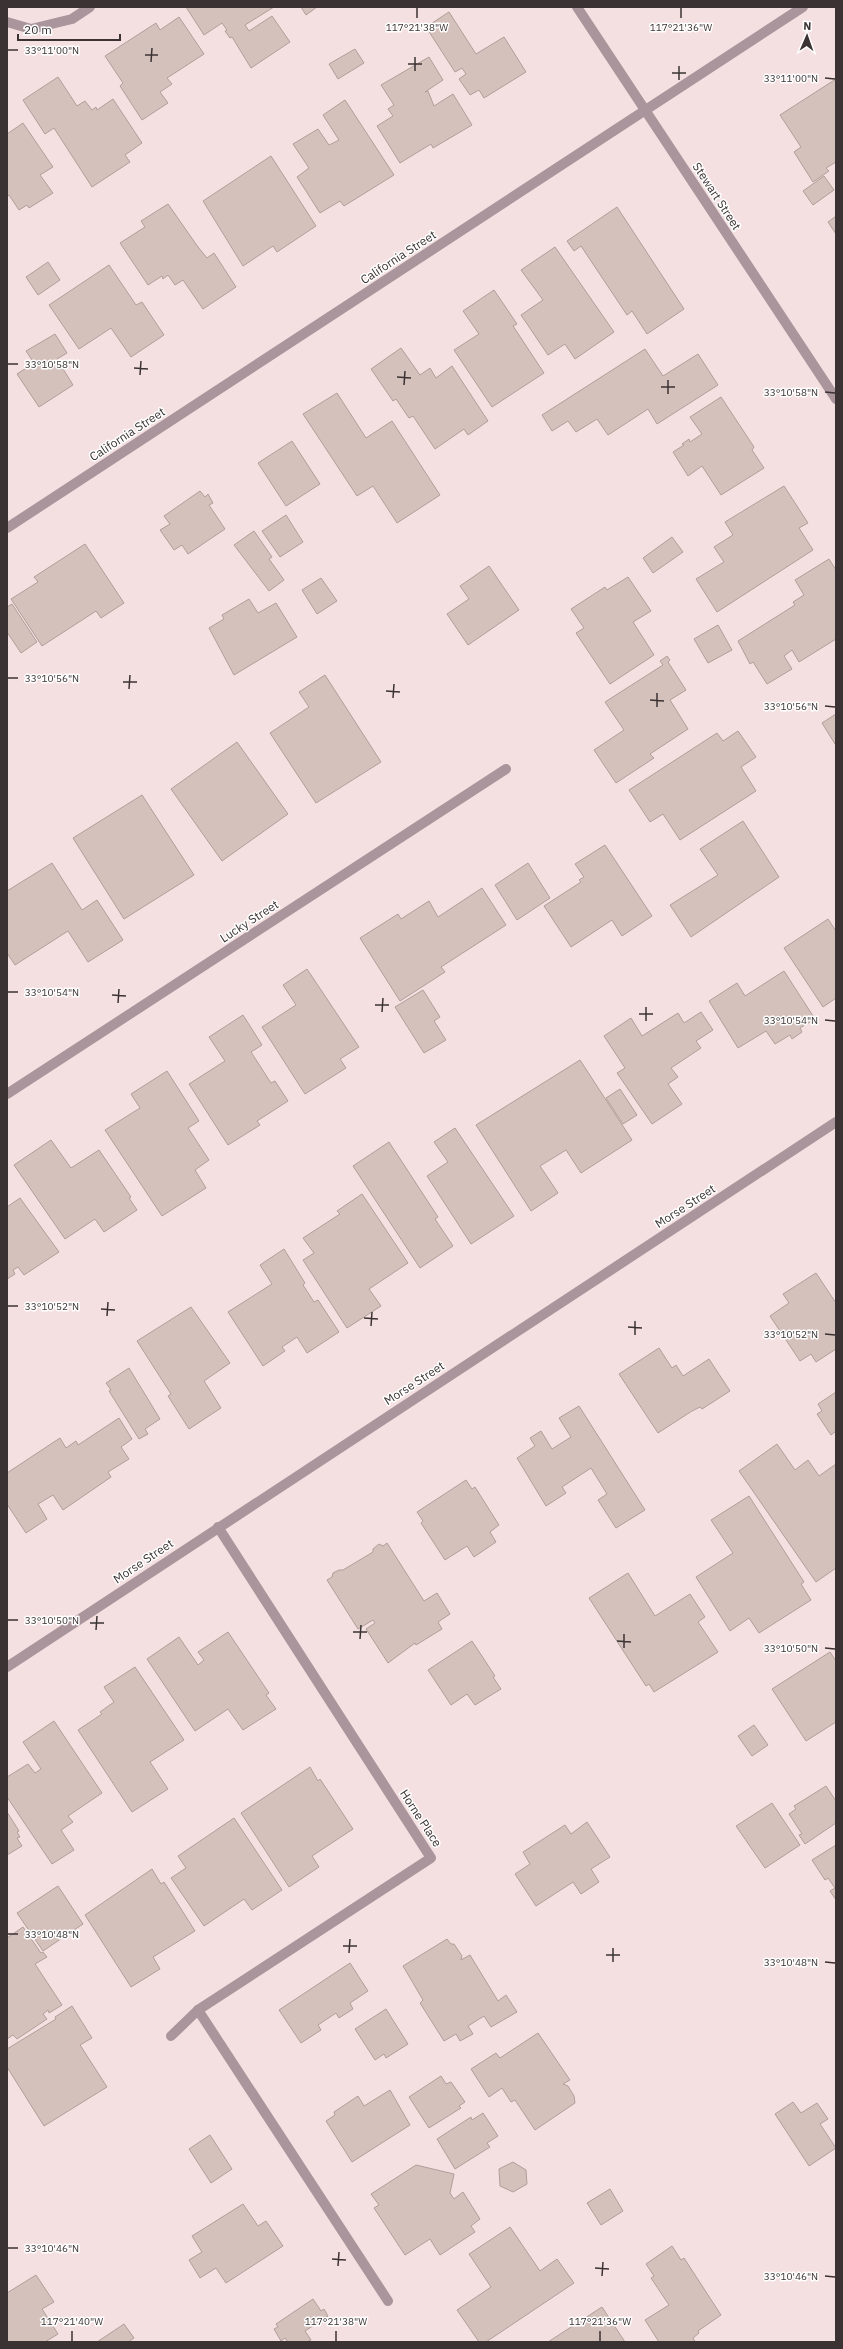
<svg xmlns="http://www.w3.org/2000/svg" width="843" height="2349" viewBox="0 0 843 2349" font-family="'IBM Plex Sans',sans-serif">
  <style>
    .building { fill: #d4c1bc; stroke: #b09e99 }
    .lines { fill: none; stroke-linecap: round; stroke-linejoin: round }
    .minor { stroke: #aa959d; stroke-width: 10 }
    .ticks { fill: none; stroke: #3b3333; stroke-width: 1.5 }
    .labels { text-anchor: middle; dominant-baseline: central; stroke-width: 3; stroke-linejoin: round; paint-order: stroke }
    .street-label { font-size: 12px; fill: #3b3333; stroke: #fff }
    .ticks-label { font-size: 10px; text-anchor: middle; fill: #3b3333; stroke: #fff; stroke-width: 3; stroke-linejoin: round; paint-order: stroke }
  </style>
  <rect width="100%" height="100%" fill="#f5e0e1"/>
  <!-- building -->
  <g class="building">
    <polygon points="186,7 274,7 245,25 249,31 272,16 290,42 251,68 232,37 230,38 225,31 227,30 222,23 204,35"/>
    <polygon points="301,7 317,7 306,15"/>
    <polygon points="449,12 476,54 504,37 526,72 484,98 479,90 470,95 459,79 466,74 462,68 455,72 426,27"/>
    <polygon points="179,17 204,54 167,78 172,84 160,92 168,103 142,120 120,86 123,83 105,56 156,23 160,30"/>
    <polygon points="355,49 364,63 338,79 329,64"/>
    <polygon points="429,57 443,80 425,92 428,91 434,106 453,94 472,125 433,148 431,144 400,163 377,126 393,116 388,109 394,105 381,85"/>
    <polygon points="58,77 77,106 85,101 92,110 96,107 97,110 113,99 142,143 125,155 130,162 92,187 54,128 45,134 23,100"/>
    <polygon points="836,79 836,162 826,168 829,171 813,182 794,152 801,147 780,115"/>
    <polygon points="345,100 394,175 344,206 340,201 320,213 297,177 309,168 293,144 318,129 329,145 339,140 323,115"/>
    <polygon points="23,123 53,167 40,175 53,193 29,208 27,205 19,210 9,195 7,197 7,134"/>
    <polygon points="271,156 316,226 277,252 273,246 243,266 203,201"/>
    <polygon points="824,176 834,190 813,205 803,191"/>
    <polygon points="168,204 198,247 207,258 214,253 236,287 203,309 183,280 175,285 168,275 163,279 162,276 148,285 120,243 145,227 141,221"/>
    <polygon points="617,207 684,309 647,334 632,311 627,315 581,246 574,251 567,241"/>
    <polygon points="836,216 836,234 828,222"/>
    <polygon points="555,247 614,332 575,359 565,344 548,355 521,315 543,300 521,270"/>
    <polygon points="48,262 60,280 38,295 26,277"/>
    <polygon points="109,265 136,305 142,302 164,335 131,357 111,328 79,349 49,305"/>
    <polygon points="494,290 517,324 513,326 544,373 492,407 454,350 479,334 463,311"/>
    <polygon points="55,334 67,353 57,359 73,385 39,407 17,374 34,363 26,351"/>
    <polygon points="401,348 420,375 430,368 436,378 452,366 488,421 468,435 464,429 435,449 413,416 409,418 396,399 393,401 371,369"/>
    <polygon points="645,349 663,376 698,354 718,385 657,424 648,409 608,435 597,419 576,432 568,421 552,431 542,415"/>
    <polygon points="337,393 366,438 392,421 440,495 397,523 373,486 357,496 303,414"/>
    <polygon points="721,397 754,447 752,450 764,468 721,495 702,466 688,476 673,452 684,445 682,444 689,439 690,442 702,434 690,417"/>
    <polygon points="292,441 320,484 286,506 258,463"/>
    <polygon points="784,486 808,523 799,528 813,550 717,612 696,579 724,562 714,547 733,535 725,522"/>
    <polygon points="200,491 205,497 208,494 213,503 209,505 225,529 188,554 182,545 174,550 160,530 170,524 164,516"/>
    <polygon points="286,515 303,542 280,557 262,531"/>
    <polygon points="254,531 272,557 269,559 284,580 269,591 234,545"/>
    <polygon points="672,537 683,552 653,573 643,558"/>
    <polygon points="85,544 124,603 101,618 96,611 42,646 11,599 38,582 34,577"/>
    <polygon points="829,559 836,570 836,639 799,662 792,650 784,656 792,669 767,684 753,662 750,664 738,641 795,605 793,602 804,595 795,580"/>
    <polygon points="489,566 519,610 468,645 447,614 469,599 460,586"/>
    <polygon points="628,577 651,611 633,622 654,655 610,684 576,633 584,628 571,609 605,587 607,590"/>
    <polygon points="321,578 337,601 317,614 302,590"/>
    <polygon points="249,599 258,613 276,603 297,637 234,675 209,628 224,619 222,615"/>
    <polygon points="12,604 37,642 21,653 7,632 7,607"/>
    <polygon points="718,625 732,650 708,663 694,639"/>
    <polygon points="667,656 670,660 668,662 686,690 670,700 688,729 650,754 654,758 616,783 594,750 624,730 605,702 663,665 660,661"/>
    <polygon points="325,675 381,762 316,803 270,733 309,707 299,692"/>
    <polygon points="836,714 836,743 835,744 822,723"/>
    <polygon points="738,731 756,757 741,767 756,791 680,840 663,814 650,822 629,790 717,733 723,741"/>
    <polygon points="237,742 288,814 222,861 171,789"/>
    <polygon points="142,795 194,875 124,919 73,838"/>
    <polygon points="743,821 779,877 691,937 670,905 718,875 700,849"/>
    <polygon points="605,845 652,916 622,936 612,920 571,947 544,906 581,882 579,880 584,877 575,864"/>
    <polygon points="52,863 82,910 97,900 123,940 88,962 68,931 15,965 7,953 7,891"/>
    <polygon points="528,863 550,898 517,920 495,885"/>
    <polygon points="482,888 506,925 441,967 445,972 400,1001 360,938 398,914 401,919 429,901 438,917"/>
    <polygon points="828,919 836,931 836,998 823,1007 784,948"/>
    <polygon points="307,969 359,1047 340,1059 346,1068 305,1094 262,1027 296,1005 283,985"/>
    <polygon points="784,971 815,1019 800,1028 802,1032 792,1039 790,1035 775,1044 766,1031 738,1048 709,1001 737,983 745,996"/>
    <polygon points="423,990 440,1017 434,1021 446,1040 424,1053 395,1007"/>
    <polygon points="701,1012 713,1030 696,1041 701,1048 671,1068 678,1077 668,1084 682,1104 652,1124 617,1073 625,1068 604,1036 631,1018 642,1036 678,1013 684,1023"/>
    <polygon points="243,1015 262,1045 251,1052 271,1083 275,1081 288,1101 257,1121 260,1125 228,1145 189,1084 225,1061 209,1037"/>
    <polygon points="580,1060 632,1140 581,1173 566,1150 540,1166 558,1193 531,1211 476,1125"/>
    <polygon points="167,1071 199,1121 188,1128 209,1160 195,1170 206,1188 162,1216 105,1130 140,1108 131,1094"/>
    <polygon points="620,1089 637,1115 623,1124 606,1098"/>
    <polygon points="455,1128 514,1216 471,1244 427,1176 448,1162 434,1142"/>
    <polygon points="51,1140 71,1168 99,1150 131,1197 129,1198 137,1210 104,1232 95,1219 65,1239 14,1165"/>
    <polygon points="389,1142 438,1217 435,1219 453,1246 420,1268 353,1166"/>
    <polygon points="362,1194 408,1263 369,1289 381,1306 347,1328 303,1260 314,1253 303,1238 340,1214 337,1211"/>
    <polygon points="20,1198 59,1252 24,1275 18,1267 13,1270 15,1274 7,1279 7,1207"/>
    <polygon points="284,1249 305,1283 303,1285 314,1302 318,1300 339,1332 307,1353 297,1337 282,1347 285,1351 263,1366 228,1312 272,1284 260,1265"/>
    <polygon points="816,1273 836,1303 836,1349 816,1362 811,1354 800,1361 770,1316 789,1303 783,1294"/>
    <polygon points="191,1307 230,1363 204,1381 221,1408 189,1429 168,1396 171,1394 137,1341"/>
    <polygon points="659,1348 672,1368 676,1365 683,1376 709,1359 730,1391 702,1409 700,1407 692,1411 658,1433 619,1374"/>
    <polygon points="129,1368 160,1419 145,1429 148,1434 139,1439 109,1391 111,1390 106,1383"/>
    <polygon points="836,1392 836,1431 831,1435 817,1414 822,1411 818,1404"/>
    <polygon points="579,1406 645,1510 616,1528 598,1500 607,1494 591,1468 562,1487 566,1493 546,1506 517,1458 535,1446 530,1438 541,1431 552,1449 571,1437 559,1418"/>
    <polygon points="119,1418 132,1439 121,1447 129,1459 108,1472 111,1477 63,1510 53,1495 38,1504 47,1519 26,1533 7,1504 7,1473 60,1438 66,1448 76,1441 78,1445"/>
    <polygon points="777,1444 795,1470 808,1460 819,1476 836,1464 836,1568 816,1582 739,1471"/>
    <polygon points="466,1480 472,1489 475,1487 499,1525 490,1532 496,1542 474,1557 467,1546 445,1560 421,1523 423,1521 417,1512"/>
    <polygon points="749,1496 804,1582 801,1584 811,1600 759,1633 749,1618 730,1631 696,1577 733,1553 711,1520"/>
    <polygon points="387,1543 424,1601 437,1593 450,1614 438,1622 442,1629 416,1645 415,1643 388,1663 366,1629 375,1623 373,1620 358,1629 327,1580 332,1577 333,1573 339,1570 343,1570 373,1552 373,1549 379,1544 383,1546"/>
    <polygon points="628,1573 655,1616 690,1594 705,1617 698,1622 718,1652 654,1692 649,1684 646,1686 589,1598"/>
    <polygon points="228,1632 269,1693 266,1695 276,1709 243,1730 228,1709 195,1731 147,1659 179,1637 198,1665 204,1660 198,1652"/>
    <polygon points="472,1641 495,1676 493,1677 501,1689 475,1705 467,1694 451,1705 428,1670"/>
    <polygon points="830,1652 836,1661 836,1722 806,1741 772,1689"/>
    <polygon points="135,1667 184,1740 150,1762 168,1789 132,1812 78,1730 102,1714 100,1712 114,1702 104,1687"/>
    <polygon points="54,1721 102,1793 68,1816 73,1822 61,1830 74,1850 52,1864 7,1797 7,1777 28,1764 35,1773 41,1769 23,1742"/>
    <polygon points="754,1725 768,1745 752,1756 738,1736"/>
    <polygon points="310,1767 318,1781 320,1779 353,1829 312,1856 319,1867 289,1887 241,1813"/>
    <polygon points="826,1786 836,1801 836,1823 805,1844 799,1835 802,1834 789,1814 796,1809 794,1806"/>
    <polygon points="772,1803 800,1845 765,1868 736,1826"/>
    <polygon points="7,1812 19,1831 17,1832 20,1837 17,1838 22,1846 7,1855"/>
    <polygon points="234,1818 282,1890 252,1910 244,1899 204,1926 171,1878 186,1868 178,1856"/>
    <polygon points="587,1822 610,1857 591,1869 599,1882 581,1894 573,1882 536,1906 515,1874 530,1864 523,1852 565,1825 571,1834"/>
    <polygon points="836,1845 836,1900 830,1891 835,1888 828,1878 825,1880 812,1860"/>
    <polygon points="152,1869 161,1884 164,1882 195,1931 153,1957 160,1969 131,1987 85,1915"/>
    <polygon points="58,1886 83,1924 43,1951 17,1913"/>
    <polygon points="23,1927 41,1953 43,1952 47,1957 35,1964 62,2005 49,2013 48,2010 43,2014 47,2019 17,2039 13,2035 7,2039 7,1938"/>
    <polygon points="447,1939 451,1944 454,1944 462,1956 461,1960 470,1955 498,2001 506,1995 517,2012 491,2027 484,2016 468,2026 473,2034 460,2041 456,2034 444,2041 420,2003 423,2000 403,1966"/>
    <polygon points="350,1963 368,1991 350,2003 353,2009 339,2018 336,2013 318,2025 321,2030 301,2043 279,2010"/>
    <polygon points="72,2006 92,2038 80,2045 107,2087 44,2126 7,2067 7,2049 56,2019 55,2017"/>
    <polygon points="386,2009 408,2044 386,2058 384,2054 375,2060 355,2029"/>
    <polygon points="538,2033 570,2080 563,2084 568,2086 574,2096 575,2103 535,2130 515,2100 511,2102 502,2088 489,2097 471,2069 496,2053 500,2058"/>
    <polygon points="441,2076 446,2084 451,2082 465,2102 459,2106 461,2108 429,2128 409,2097"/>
    <polygon points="390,2090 410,2125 352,2162 326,2121 335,2115 334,2112 358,2096 364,2106"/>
    <polygon points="793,2102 801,2113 817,2103 828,2119 820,2124 836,2148 809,2166 775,2114"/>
    <polygon points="483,2113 498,2136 487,2143 490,2147 455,2169 437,2139 471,2117 472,2120"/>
    <polygon points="210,2135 232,2169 211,2183 189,2149"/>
    <polygon points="513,2162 526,2170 527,2184 513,2192 500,2186 499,2169"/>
    <polygon points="416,2165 454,2174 450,2193 454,2199 463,2192 480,2219 471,2226 475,2232 440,2255 430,2239 405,2255 374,2208 379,2205 371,2194"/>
    <polygon points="610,2189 623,2211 601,2225 587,2203"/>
    <polygon points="243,2204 258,2226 266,2221 283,2246 226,2283 216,2268 200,2278 189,2260 202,2252 192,2236"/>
    <polygon points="510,2227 540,2271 557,2259 574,2283 486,2342 479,2342 457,2310 491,2287 469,2254"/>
    <polygon points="672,2246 681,2260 684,2258 721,2315 698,2331 699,2333 693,2338 695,2342 659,2342 645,2320 669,2305 651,2278 654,2276 646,2264"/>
    <polygon points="36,2275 54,2302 42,2309 58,2334 45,2342 7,2342 7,2293"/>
    <polygon points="313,2299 321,2311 324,2309 328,2316 305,2331 311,2340 307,2342 288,2342 285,2338 281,2341 274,2329 278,2327 276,2324"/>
    <polygon points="602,2307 625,2342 548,2342"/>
    <polygon points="124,2324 134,2338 128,2342 97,2342"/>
  </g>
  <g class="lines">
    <!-- minor -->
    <g class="minor">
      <polyline points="577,7 836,399"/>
      <polyline points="7,22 31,29 72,19 90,7"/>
      <polyline points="7,528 803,7"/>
      <polyline points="7,1094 506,769"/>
      <polyline points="7,1667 836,1122"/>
      <polyline points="198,2010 388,2301"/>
      <polyline points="171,2036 198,2010 431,1858 218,1527"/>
    </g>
  </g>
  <!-- ticks -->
  <path class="ticks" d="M417,18V8M681,18V8M8,50H18M145,55H158M151,62L152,48M408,64H422M415,71V57M672,73H686M825,78L835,79M679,80V66M8,364H18M134,368L148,369M140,375L141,361M397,377L411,378M404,385L405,371M661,387H675M825,392L835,393M668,394V380M8,678H18M123,682H137M129,689L130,675M386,691L400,692M393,698L394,684M650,700L664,701M825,706L835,707M657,707V693M8,992H18M112,995L126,996M118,1003L119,989M375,1005H389M382,1012L383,998M639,1014H653M825,1020L835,1021M646,1021V1007M8,1306H18M101,1309L115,1310M107,1316L108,1302M364,1318L378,1319M371,1326L372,1312M628,1327L642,1328M825,1334L835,1335M635,1335V1321M8,1620H18M90,1623H104M96,1630L97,1616M353,1632H367M360,1639L361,1625M617,1641L631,1642M624,1648V1634M825,1648L835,1649M8,1934H18M343,1946H357M349,1953L350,1939M606,1955H620M613,1962V1948M825,1962L835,1963M8,2248H18M332,2259L346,2260M338,2266L339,2252M595,2268L609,2269M602,2276L603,2262M825,2276L835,2277M72,2341V2331M336,2341V2331M600,2341V2331"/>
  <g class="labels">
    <!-- street labels -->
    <g class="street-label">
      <text transform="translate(717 196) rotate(57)">Stewart Street</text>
      <text transform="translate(398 257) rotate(-33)">California Street</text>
      <text transform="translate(127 434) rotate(-33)">California Street</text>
      <text transform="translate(249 921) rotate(-33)">Lucky Street</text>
      <text transform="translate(685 1206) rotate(-33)">Morse Street</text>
      <text transform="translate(414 1383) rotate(-33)">Morse Street</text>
      <text transform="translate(143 1561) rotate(-34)">Morse Street</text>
      <text transform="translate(421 1818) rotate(57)">Horne Place</text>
    </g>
  </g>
  <g class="ticks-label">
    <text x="417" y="31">117°21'38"W</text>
    <text x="681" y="31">117°21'36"W</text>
    <text x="52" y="54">33°11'00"N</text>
    <text x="791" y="82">33°11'00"N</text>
    <text x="52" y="368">33°10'58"N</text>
    <text x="791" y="396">33°10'58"N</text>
    <text x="52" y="682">33°10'56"N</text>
    <text x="791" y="710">33°10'56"N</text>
    <text x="52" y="996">33°10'54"N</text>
    <text x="791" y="1024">33°10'54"N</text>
    <text x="52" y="1310">33°10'52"N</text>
    <text x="791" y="1338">33°10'52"N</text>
    <text x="52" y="1624">33°10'50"N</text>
    <text x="791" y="1652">33°10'50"N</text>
    <text x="52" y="1938">33°10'48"N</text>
    <text x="791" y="1966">33°10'48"N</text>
    <text x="52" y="2252">33°10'46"N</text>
    <text x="791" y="2280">33°10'46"N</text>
    <text x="72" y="2325">117°21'40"W</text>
    <text x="336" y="2325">117°21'38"W</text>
    <text x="600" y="2325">117°21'36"W</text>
  </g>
  <!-- border -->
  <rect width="843" height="2349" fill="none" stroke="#3b3333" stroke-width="16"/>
  <!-- north arrow -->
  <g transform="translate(807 36) rotate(2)" stroke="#ffffff" stroke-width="3" paint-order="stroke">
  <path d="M0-3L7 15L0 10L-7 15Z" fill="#3b3333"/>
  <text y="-6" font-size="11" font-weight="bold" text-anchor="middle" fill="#3b3333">N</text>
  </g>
  <!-- scale -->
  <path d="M18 34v6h102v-6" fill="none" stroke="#3b3333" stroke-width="2"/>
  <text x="24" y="34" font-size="12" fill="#3b3333" stroke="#ffffff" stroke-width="3" paint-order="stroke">20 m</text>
</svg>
